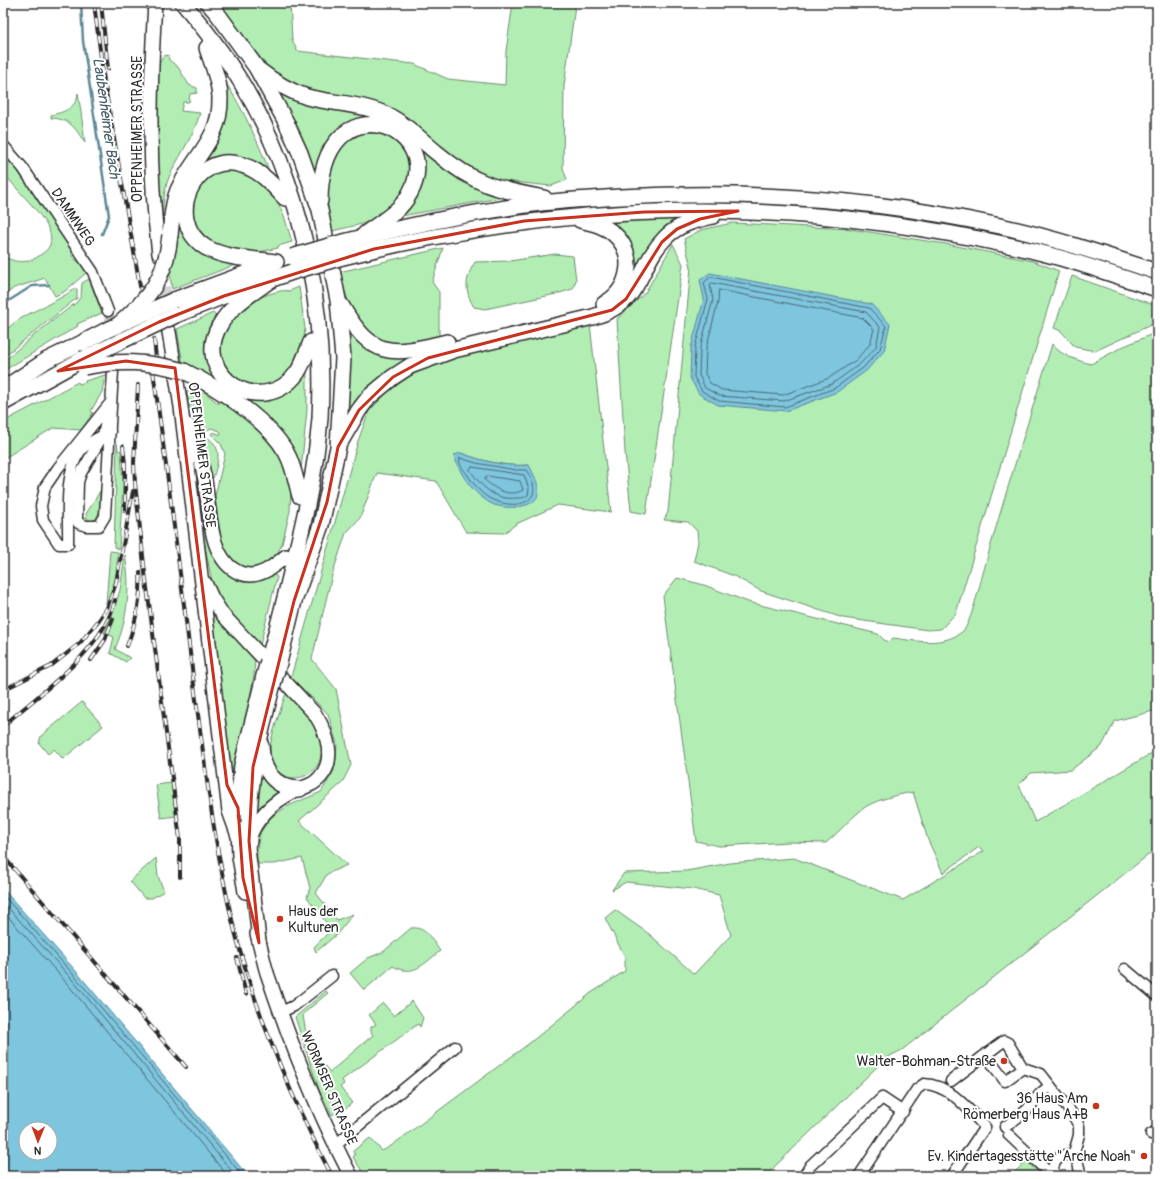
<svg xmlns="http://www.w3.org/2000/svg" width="1160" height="1179" viewBox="0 0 1160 1179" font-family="Pangolin,sans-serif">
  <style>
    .green { fill: #b2eeb4; stroke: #6e8c70; fill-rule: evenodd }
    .water { fill: #7ec5de; stroke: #5d8796; fill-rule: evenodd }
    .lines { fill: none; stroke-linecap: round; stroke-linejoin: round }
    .shore { stroke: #4c6973; stroke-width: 1 }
    .stream { stroke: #5d8796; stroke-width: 2.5 }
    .minor-tunnel { stroke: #d5d5d5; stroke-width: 10; stroke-dasharray: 10 5; stroke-linecap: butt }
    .major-tunnel { stroke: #d5d5d5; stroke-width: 13; stroke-dasharray: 13 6; stroke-linecap: butt }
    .minor-casing { stroke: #2b2b2b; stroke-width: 13 }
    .major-casing { stroke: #2b2b2b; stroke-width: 16 }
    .highway-casing { stroke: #2b2b2b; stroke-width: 18 }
    .minor { stroke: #fff; stroke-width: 10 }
    .major { stroke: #fff; stroke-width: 13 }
    .highway { stroke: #fff; stroke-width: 15 }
    .rail-casing { stroke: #2b2b2b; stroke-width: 4 }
    .rail { stroke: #fff; stroke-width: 2.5; stroke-dasharray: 8; stroke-linecap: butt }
    .highway-bridge-casing { stroke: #2b2b2b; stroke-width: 18; stroke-linecap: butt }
    .highway-bridge { stroke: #fff; stroke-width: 15 }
    .marked { fill: none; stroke: #c8321e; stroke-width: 3; stroke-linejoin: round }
    .poi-dot { fill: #c8321e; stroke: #fff; stroke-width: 1.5 }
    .labels { text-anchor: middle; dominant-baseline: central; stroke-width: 4; stroke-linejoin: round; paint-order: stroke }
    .street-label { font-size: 14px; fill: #2b2b2b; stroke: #fff }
    .poi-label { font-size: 14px; fill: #2b2b2b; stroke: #fff; text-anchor: end }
    .water-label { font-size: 15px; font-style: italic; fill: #48616a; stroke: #fff }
  </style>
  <rect width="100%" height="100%" fill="#fff"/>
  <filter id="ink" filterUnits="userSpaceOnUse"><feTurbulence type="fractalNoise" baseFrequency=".025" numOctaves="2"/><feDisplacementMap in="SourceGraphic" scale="8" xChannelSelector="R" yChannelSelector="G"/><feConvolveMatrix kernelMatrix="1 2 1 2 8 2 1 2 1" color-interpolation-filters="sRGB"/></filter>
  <g filter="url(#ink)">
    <!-- green -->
    <g class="green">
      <polygon points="217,3 290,3 292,39 297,51 414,64 448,79 505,85 506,51 513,3 577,3 575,6 564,86 563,168 567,180 551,186 494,180 461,163 402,116 299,86 271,71"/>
      <path d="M168,55L169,60L178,67L189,85L197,88V93L190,94L189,102H183L181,111L200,113C194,135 182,151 172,171C163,187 163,207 162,225L157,146L158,65L164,56Z"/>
      <path d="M224,80C244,110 259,144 272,178L256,167L196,174L190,237L245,261L172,289L170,275L173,257L177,207L202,159Z"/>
      <path d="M273,86L365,112L393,123L334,135C324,150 319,163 317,181Z"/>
      <path d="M78,93L81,112L85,143C76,130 72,119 51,118V115C64,112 76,109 78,93Z"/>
      <polygon points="389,132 411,160 407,191 379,217 362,224 332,231 326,194 328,168 352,134"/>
      <polygon points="413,143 505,197 396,217 405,207"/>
      <path d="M3,153L24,177L72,248V256L77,261L80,262L86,273L64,292L55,296L45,278L14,288L3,297V256C10,260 18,263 27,261C33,260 38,257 43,253C73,232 8,188 3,169C2,165 3,158 3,153Z"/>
      <polygon points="239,167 274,193 285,219 292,242 278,246 278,248 254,253 233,253 200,236 190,217 190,198 209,174"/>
      <path d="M690,218C639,241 647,296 597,312L446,348L413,361L387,377L371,390L347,422L345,421L347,382L345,322L359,338L370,347L387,355L402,356L443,348L595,311C626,300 643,270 624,240C619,231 609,228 604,222Z"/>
      <polygon points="732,223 850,229 946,244 1033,261 1059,271 956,613 941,629 928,630 843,618 761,591 734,576 694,561 698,542 697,531 688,522 664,520 668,512 691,267 684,239 701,230"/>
      <polygon points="673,244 683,264 646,514 631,511 625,452 617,319 645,293"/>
      <polygon points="443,248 432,282 439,292 439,341 417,348 371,340 354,320 339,272"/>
      <path d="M555,254L573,256L576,280L573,289L556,294L485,309L474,307C464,291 465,278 475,262L510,261Z"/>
      <polygon points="1072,276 1157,306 1157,322 1095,351 1075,347 1061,331 1054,328"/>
      <polygon points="89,279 102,313 77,324 78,326 3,371 3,362 34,335 77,302 81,296 82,283"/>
      <path d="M299,287L305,328L303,350L284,380L256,390L227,376C224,367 217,353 218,344C219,331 231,316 240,308C248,301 280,288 289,291Z"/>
      <path d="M74,289H77V298L3,357V333C22,312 52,306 74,289Z"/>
      <polygon points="223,312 210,354 251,397 307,367 307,410 301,471 296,458 183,365 177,329 213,313 215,315"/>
      <path d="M590,324L611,512L558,505L516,524L504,533L466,532L436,481L377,473L360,518L346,533L332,575L312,659L336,689L351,765L342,783L299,821L347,865L327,874L316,893L337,920L353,914L337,934L316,952L314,947L328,933L330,928L307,897L310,888L302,858L274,864H257V849L260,833L271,817L288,806L321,792L334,771L336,758L337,744L328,714L291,677L358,441L369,411L391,389L420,370L456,357ZM461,453C482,461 506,467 529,465L473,490Z"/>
      <path d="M1157,332V710L1115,721L1102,746L1071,770L1031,773L1019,785L1035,822L1157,750V848L902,1050L886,1058L765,1176H365L353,1157L355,1155L353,1151L370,1138L382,1151L391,1146L531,1042L591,993L625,971V957L605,918L615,910L649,934L694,974L731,935L719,895L693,889L626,882L612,890L624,873L686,871L730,863L794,858L903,900L984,851L979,847L943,873L928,840L913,792C897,795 872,800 860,811C848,821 838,833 826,843L789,842L719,846L696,841L663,596L677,578L704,585L748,602L878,634L884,640L889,642L893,638C915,641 944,647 963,631C970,625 979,588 982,577C1003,499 1029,421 1052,344C1061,356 1077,360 1091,364L1122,347Z"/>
      <polygon points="105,375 102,392 91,411 93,413 81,430 53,428 3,459 3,422 78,382 79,384 86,382 85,381"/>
      <polygon points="197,386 219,404 219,398 247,418 279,450 291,483 290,511 282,544 277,554 263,566 254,568 242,567 231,561 222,545 215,496 225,454 221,444 211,434 213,432 221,435 220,431 211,428 208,430 193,419 186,391 193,390"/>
      <path d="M208,438C223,448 218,463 213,478H209L201,450H205Z"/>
      <polygon points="117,443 118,450 121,451 123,486 119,549 114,547"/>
      <path d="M194,452L211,549C222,581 246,586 275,575L277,577L260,645C244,629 226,612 215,591C209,578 190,461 194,452Z"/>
      <polygon points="100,491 100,510 96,519 91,521 87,519 86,514"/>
      <path d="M110,551L118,552C117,568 115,591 106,604Z"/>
      <path d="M125,555C131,587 128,619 115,649L130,658L126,662L110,653L114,637L104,633L112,615L120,590Z"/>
      <polygon points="211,605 255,658 254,675 233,793"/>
      <path d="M286,693C298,705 312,718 318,734C337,782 270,796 270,749C270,738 282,706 286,693Z"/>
      <polygon points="82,702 103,726 63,759 54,749 48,754 39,743 41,736"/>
      <polygon points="258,767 286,792 255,821"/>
      <polygon points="171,783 176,816 161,818 156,785"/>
      <polygon points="156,858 158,876 164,891 152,898 144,898 130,881"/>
      <path d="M411,928C426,926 432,940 440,951C425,963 413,978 393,966L364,990L350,973L368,958L383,952Z"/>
      <path d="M326,991L328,993L303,1014C306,1041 312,1052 330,1072L373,1035L371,1032V1027L376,1024L369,1015L383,1003L394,1016L412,1001L423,1018L420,1027L418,1024L342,1080L344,1084L340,1087L352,1103L345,1109L332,1115L319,1090L295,1017Z"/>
      <polygon points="1026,1161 1042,1176 1011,1176"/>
    </g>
    <!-- water -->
    <g class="water">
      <polygon points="710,273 871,304 890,324 884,351 866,371 837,392 786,411 718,405 699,394 690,378 691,347 704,299 700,280"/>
      <path d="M461,453C482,461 506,467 529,465C540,486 547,503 517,507C509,508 497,507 490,503C473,493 459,474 454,455Z"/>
      <path d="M3,889L75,970L248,1176H3ZM26,1129H50V1153H26Z"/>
    </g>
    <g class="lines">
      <!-- shore -->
      <g class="shore">
        <polygon points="711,277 869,308 886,326 880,349 863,368 835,388 785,407 719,401 702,391 694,377 695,347 708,299 704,283"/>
        <polygon points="712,283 866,312 880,327 876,347 860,364 832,384 784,401 720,396 705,388 699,375 700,348 713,300 710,285"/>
        <polygon points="719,290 863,318 874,329 870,344 856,360 829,378 783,395 722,390 710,383 705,374 706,349 718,302"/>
        <path d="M460,458L476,463L516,470H526C548,501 519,511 493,500C482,496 473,483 467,474C463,469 458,464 460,458Z"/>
        <path d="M472,467L524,475L529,489L528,495C525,498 521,498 516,498C495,501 481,486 470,470Z"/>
        <path d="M487,476L520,481L523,490C509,498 495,489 485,480Z"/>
        <polyline points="3,895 72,973 243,1176"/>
        <polyline points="3,902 69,976 236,1176"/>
        <polyline points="3,911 64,980 228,1176"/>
      </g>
      <!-- stream -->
      <g class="stream">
        <polyline points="81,3 83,41 109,216 102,234"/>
        <polyline points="3,307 7,302 32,286 49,285"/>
      </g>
      <!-- minor-tunnel -->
      <polyline class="minor-tunnel" points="108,311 112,335 113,369"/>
      <!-- major-tunnel -->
      <polyline class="major-tunnel" points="161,268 167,312"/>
      <!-- minor casing -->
      <g class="minor-casing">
        <g id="minor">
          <polyline points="3,145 23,168 93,272 108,311"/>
          <polyline points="109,408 103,435 81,473 78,482 77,519 78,523 86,526 99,526 105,516 113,371"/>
          <path d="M110,432C100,437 89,441 81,450C63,472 69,517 68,544H59L43,520L41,506L45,487L58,468L111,402"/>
          <polyline points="1125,969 1157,996"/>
          <polyline points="281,1012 294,1006 332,976"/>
          <polyline points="985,1054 1005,1081 1023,1068"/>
          <polyline points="951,1081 997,1046 1004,1041 1008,1043 1023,1068 1041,1074 1073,1115 1079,1126 1079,1135 1073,1156"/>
          <polyline points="1005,1127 1027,1110 1041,1093 1050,1086"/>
          <polyline points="1151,1134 1157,1131"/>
          <polyline points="1009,1135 1046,1170 1054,1174"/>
          <polyline points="335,1145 455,1047"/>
          <polyline points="804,1176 810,1166 882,1098 903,1112"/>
          <path d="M859,1176L917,1089L924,1084C950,1085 968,1109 985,1127L952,1176"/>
          <path d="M1056,1176C1043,1161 1079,1137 1080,1176"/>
        </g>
      </g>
      <!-- major casing -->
      <g class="major-casing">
        <g id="major">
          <path d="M155,3C150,87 148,170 159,254"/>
          <polyline points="169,332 181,407 229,811 238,836"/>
          <path d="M188,425C195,442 202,461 205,480C210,509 208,560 240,573C258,580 273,567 286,556"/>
          <path d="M205,583L212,598L223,615L315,714C328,734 338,764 315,782C308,787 300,788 293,792C274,801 254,820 249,840C247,847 249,857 250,864C253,890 257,916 259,943"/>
          <polyline points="238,828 239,857 245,892"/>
          <path d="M257,934C261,947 263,960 267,973C290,1042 317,1111 351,1176"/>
        </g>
      </g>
      <!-- highway casing -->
      <g class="highway-casing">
        <g id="highway">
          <path d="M183,3C204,28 224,54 241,82C301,182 326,302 320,418C316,470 304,522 291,573C284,602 277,632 268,661"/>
          <polyline points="208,3 217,13 256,67 286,122 300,153 320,210 338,300 343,358 338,447 321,525 294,601 279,663"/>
          <path d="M259,70C274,82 289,91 307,97C334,104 363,103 389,116C407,125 421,140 437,153C475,185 496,189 544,198"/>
          <path d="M320,201C321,77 447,126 410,193C401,211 381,222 365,234"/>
          <path d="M580,220C592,223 604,225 614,234C637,254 630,290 604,304"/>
          <path d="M170,235C172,219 172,204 178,190C193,157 221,139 220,99C220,81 212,64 207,48"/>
          <path d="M336,244C401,227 467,213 533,204C562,200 592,199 621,197C748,190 876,199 1000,226C1054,238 1105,255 1157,272"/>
          <path d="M339,258C568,200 787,195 1017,247C1064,257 1111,274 1157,289"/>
          <path d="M276,262C254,259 225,259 205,247C163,219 194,150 242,165C260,170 273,185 285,198"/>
          <path d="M272,279C254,292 231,305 220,325C190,375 262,421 297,373C303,364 307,352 311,342"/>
          <polyline points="174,300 274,263"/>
          <path d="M341,305C372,359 390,356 447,342"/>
          <polyline points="176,315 224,296 295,271"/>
          <path d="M184,371C217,387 267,419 286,452C294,466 296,482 300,496"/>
          <polyline points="3,389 47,360 82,343"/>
          <polyline points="3,403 83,359"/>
          <path d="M341,441L359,410L369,397L393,377L410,366L454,350L593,317C646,301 635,268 666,237C679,224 696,220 713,216"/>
          <path d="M261,746C262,770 274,788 300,789"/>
          <polyline points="238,808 242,765 264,676"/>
          <path d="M249,841C247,787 259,737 273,684"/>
        </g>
      </g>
      <!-- minor -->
      <use href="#minor" class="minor"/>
      <!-- major -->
      <use href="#major" class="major"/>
      <!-- highway -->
      <use href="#highway" class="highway"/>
      <!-- rail casing -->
      <g class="rail-casing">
        <g id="rail">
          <polyline points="94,3 104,81 141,292"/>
          <polyline points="101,3 108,69"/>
          <polyline points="154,339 156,358"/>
          <path d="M153,371C168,475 181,580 194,685C205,765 214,845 233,924C255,1011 290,1096 332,1176"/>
          <polyline points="138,385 134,463 135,483 144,565 180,839 180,877"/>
          <polyline points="123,446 125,464 125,511"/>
          <path d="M127,646C136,622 142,598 140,572"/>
          <polyline points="91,660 105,640 113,619"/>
          <polyline points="3,692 11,686 51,666 80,643 99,620 107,608 116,583 133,491"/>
          <path d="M3,726C41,692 103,651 115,600"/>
          <polyline points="3,856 186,1067"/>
          <polyline points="237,958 246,994"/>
        </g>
      </g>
      <!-- rail -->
      <use href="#rail" class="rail"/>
      <!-- highway-bridge casing -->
      <g class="highway-bridge-casing">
        <g id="highway-bridge">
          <polyline points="292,257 336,244"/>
          <polyline points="295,271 339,258"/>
          <path d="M117,326C149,298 166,279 170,235"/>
          <polyline points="82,343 105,331 174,300"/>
          <polyline points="83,359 176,315"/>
          <path d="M84,367C119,360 149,361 184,371"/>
          <polyline points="264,676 268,661"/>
          <polyline points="273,684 279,663"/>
        </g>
      </g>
      <!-- highway-bridge -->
      <use href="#highway-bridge" class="highway-bridge"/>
    </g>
  </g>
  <!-- marked area -->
  <path class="marked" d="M738,211L700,219L677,229L662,242L626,299L612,310L428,358L393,377L359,410L338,447L327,502L294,601L253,767L249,841L259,943L243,878L238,808L227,785L175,368L126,361L58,371L159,322L224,296L374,249L524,221L644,212Z"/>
  <!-- markers -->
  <g class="poi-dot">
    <circle cx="280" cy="919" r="4"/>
    <circle cx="1004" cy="1061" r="4"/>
    <circle cx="1096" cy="1106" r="4"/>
    <circle cx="1144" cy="1156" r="4"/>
  </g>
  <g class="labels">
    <!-- street labels -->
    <g class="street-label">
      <text transform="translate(137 129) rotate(-90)">OPPENHEIMER STRASSE</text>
      <text transform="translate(73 217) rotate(56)">DAMMWEG</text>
      <text transform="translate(202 455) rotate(83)">OPPENHEIMER STRASSE</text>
      <text transform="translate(329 1088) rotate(67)">WORMSER STRASSE</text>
    </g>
    <!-- poi labels -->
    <g class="poi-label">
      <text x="288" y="911" text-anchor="start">Haus der<tspan x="288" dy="16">Kulturen</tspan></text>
      <text x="996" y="1061">Walter-Bohman-Straße</text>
      <text x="1088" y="1098">36 Haus Am<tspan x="1088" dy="16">Römerberg Haus A+B</tspan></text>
      <text x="1136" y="1156">Ev. Kindertagesstätte "Arche Noah"</text>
    </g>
    <!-- water labels -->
    <g class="water-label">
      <text transform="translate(106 118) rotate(82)">Laubenheimer Bach</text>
    </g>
  </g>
  <!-- margin -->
  <rect width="1160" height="1179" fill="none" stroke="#fff" stroke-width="16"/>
  <rect x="8" y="8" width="1144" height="1163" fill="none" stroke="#2b2b2b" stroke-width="1.5" filter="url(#ink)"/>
  <!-- north arrow -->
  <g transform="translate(38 1141) rotate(181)"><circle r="19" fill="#ffffff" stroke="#aaaaaa"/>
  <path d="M0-3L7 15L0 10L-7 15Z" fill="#c8321e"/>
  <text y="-6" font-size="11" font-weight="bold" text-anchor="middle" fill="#2b2b2b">N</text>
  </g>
</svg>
